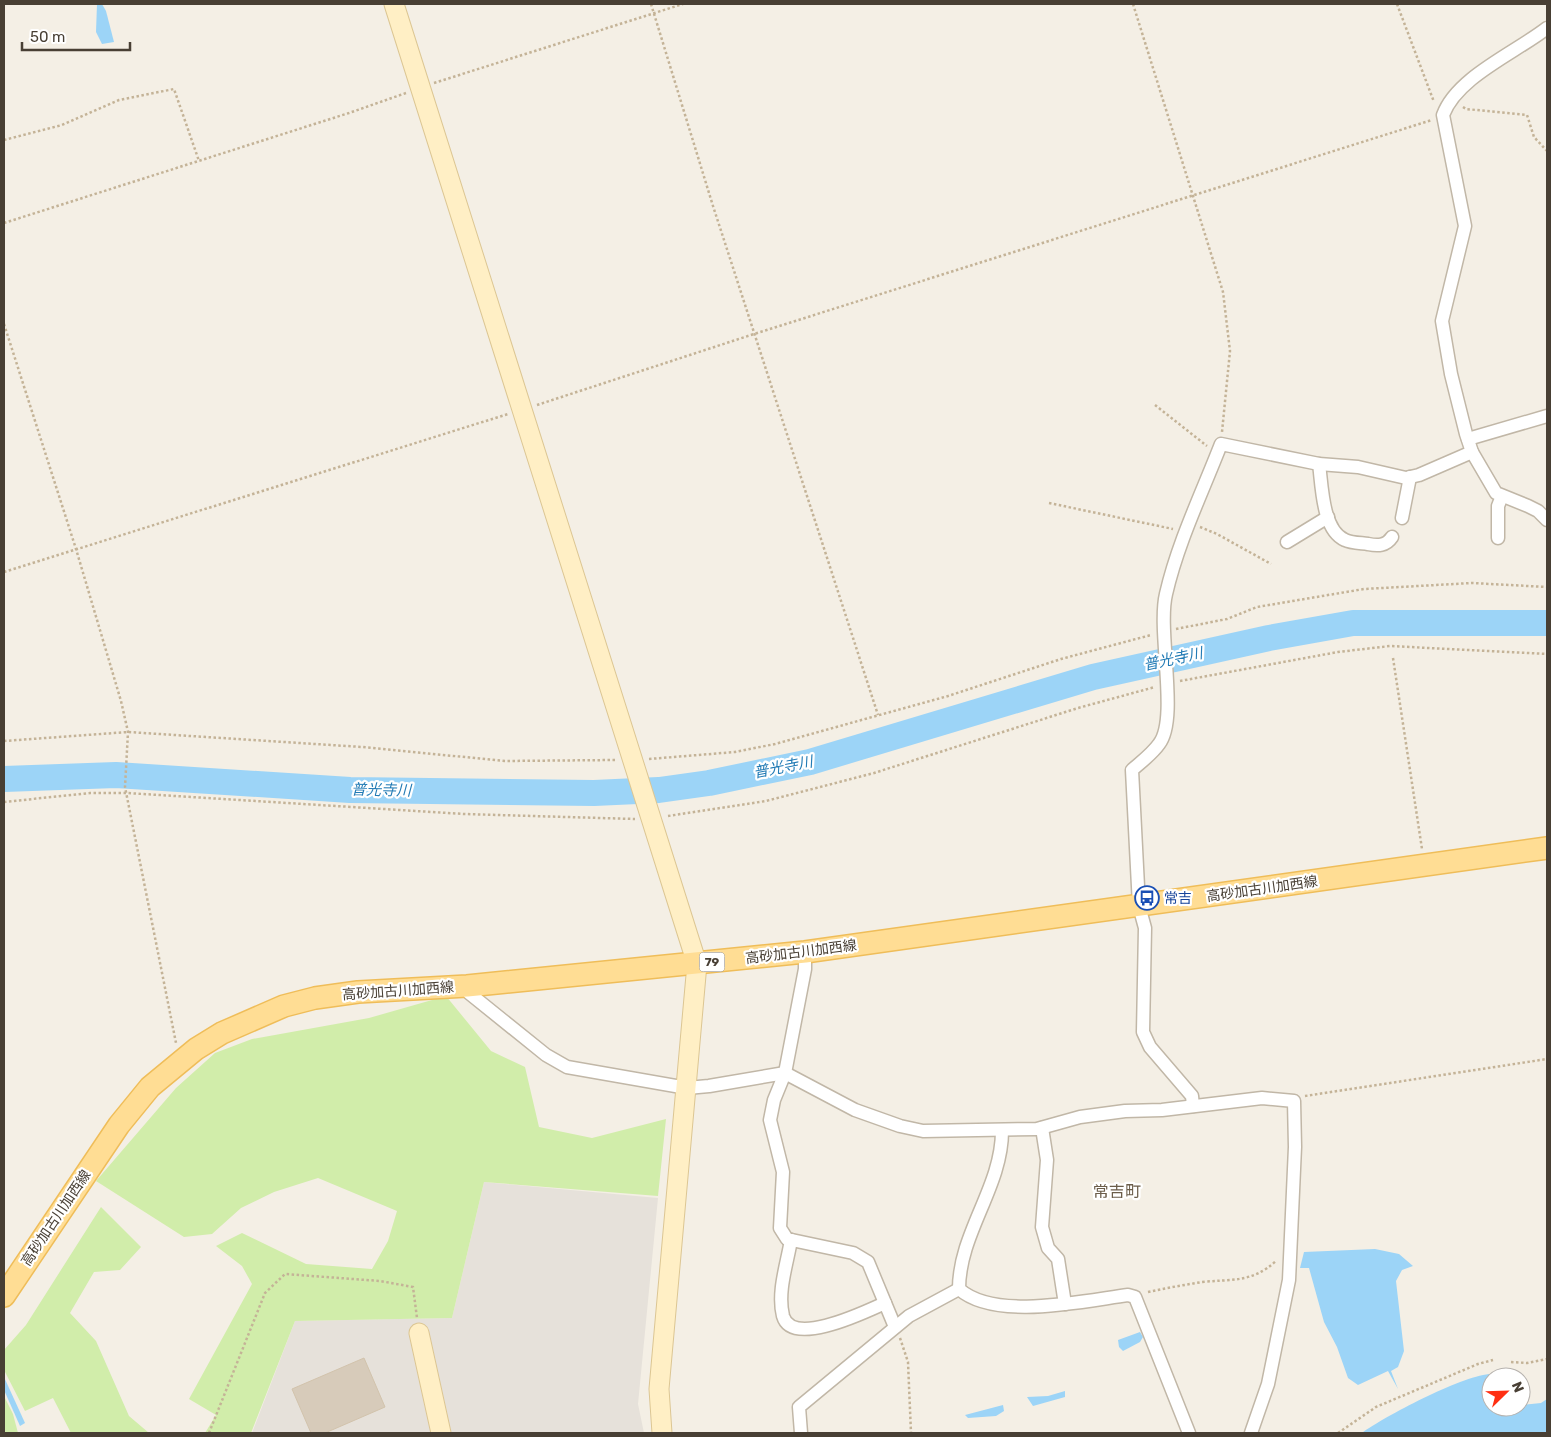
<svg xmlns="http://www.w3.org/2000/svg" width="1551" height="1437" viewBox="0 0 1551 1437" font-family="Rubik,'Noto Sans JP',sans-serif">
  <style>
    .industrial { fill: #e6e1da }
    .green { fill: #d1edaa }
    .water { fill: #9cd4f7 }
    .lines { fill: none; stroke-linecap: round; stroke-linejoin: round }
    .river { stroke: #9cd4f7; stroke-width: 26 }
    .building { fill: #d7cbba; stroke: #d2c3ac }
    .street-casing { stroke: #c1b7a7; stroke-width: 15 }
    .secondary-casing { stroke: #dcc693; stroke-width: 21 }
    .primary-casing { stroke: #efbd59; stroke-width: 24 }
    .path { stroke: #c4b397; stroke-width: 2.5; stroke-dasharray: 2.5 2.5; stroke-linecap: butt }
    .street { stroke: #fff; stroke-width: 12 }
    .secondary { stroke: #ffefc5; stroke-width: 19 }
    .primary { stroke: #ffdd94; stroke-width: 21 }
    .labels { text-anchor: middle; dominant-baseline: central; stroke-width: 4.5; stroke-linejoin: round; paint-order: stroke }
    .shield { fill: #fff; stroke: #7f7971; stroke-width: 1 }
    .shield-label { font-size: 12px; font-weight: bold; fill: #483f34 }
    .street-label { font-size: 14px; fill: #483f34; stroke: #fff }
    .transit-label { font-size: 14px; fill: #164399; stroke: #fff; text-anchor: start }
    .water-label { font-size: 15px; font-style: italic; fill: #227bb5; stroke: #fff }
    .quarter-label { font-size: 16px; fill: #6b5d4a; stroke: #fff }
  </style>
  <rect width="100%" height="100%" fill="#f4efe5"/>
  <!-- industrial -->
  <polygon class="industrial" points="484,1182 658,1198 638,1404 644,1433 252,1433 295,1321 452,1318"/>
  <!-- green -->
  <g class="green">
    <polygon points="446,996 491,1051 525,1067 539,1127 592,1138 666,1119 658,1196 484,1182 452,1318 295,1321 251,1433 205,1433 216,1415 189,1399 252,1284 242,1266 216,1246 242,1233 306,1264 372,1269 388,1241 397,1211 318,1178 274,1192 241,1208 212,1234 184,1237 96,1181 176,1088 215,1053 252,1039 369,1018"/>
    <polygon points="101,1207 141,1247 120,1270 94,1272 70,1313 96,1341 129,1416 149,1433 71,1433 53,1398 25,1411 4,1370 4,1350 26,1325"/>
    <polygon points="4,1396 13,1414 18,1433 4,1433"/>
  </g>
  <!-- water -->
  <g class="water">
    <polygon points="97,4 102,4 106,11 114,42 102,44 96,32"/>
    <polygon points="1375,1249 1399,1254 1413,1266 1402,1270 1396,1281 1404,1351 1398,1367 1391,1371 1398,1389 1388,1371 1358,1385 1348,1378 1337,1347 1324,1322 1309,1268 1300,1268 1304,1252"/>
    <polygon points="1140,1332 1143,1337 1140,1342 1123,1351 1119,1347 1118,1340"/>
    <path d="M1489,1374L1491,1383V1407H1521V1405L1541,1403L1547,1399V1433H1362C1385,1416 1460,1377 1489,1374Z"/>
    <polygon points="4,1377 25,1423 20,1426 4,1390"/>
    <polygon points="1065,1391 1065,1397 1033,1406 1027,1397 1048,1396"/>
    <polygon points="1003,1405 1004,1411 996,1416 968,1418 965,1415"/>
  </g>
  <g class="lines">
    <!-- river -->
    <polyline class="river" points="4,779 116,775 350,790 594,793 659,790 709,783 810,762 1093,677 1269,638 1353,623 1547,623"/>
  </g>
  <!-- building -->
  <polygon class="building" points="364,1358 385,1407 325,1433 311,1433 292,1389"/>
  <g class="lines">
    <!-- street casing -->
    <g class="street-casing">
      <g id="street">
        <path d="M1547,28C1515,53 1457,77 1443,115L1465,226L1442,321L1451,374L1466,434L1472,452L1496,493L1528,506L1538,511L1547,520"/>
        <polyline points="1468,439 1547,416"/>
        <path d="M1319,464C1322,485 1322,530 1345,540C1351,543 1361,543 1368,544C1378,546 1386,546 1392,537"/>
        <polyline points="1402,518 1410,477"/>
        <polyline points="1498,538 1498,506 1502,496"/>
        <polyline points="1287,542 1328,517"/>
        <polyline points="805,952 805,969 785,1073 774,1100 770,1120 783,1172 780,1228 787,1239 853,1253 868,1262 895,1327"/>
        <polyline points="467,986 469,993 546,1055 567,1067 687,1088 709,1086 785,1073 855,1110 900,1126 923,1131 1037,1129 1080,1117 1125,1111 1162,1110 1262,1098 1294,1101 1295,1147 1289,1280 1268,1384 1251,1433"/>
        <path d="M1193,1106L1192,1096L1150,1047L1143,1032L1145,928L1139,906L1132,770C1141,762 1152,754 1159,744C1179,719 1157,631 1166,594C1178,542 1202,493 1221,444L1319,464L1358,467L1406,478L1419,475L1472,452"/>
        <polyline points="1042,1128 1047,1160 1042,1227 1048,1248 1058,1259 1065,1304"/>
        <path d="M1002,1131C1002,1187 959,1233 959,1289C995,1321 1083,1301 1128,1295L1135,1297L1189,1433"/>
        <path d="M791,1240C787,1264 777,1292 783,1316C792,1348 867,1311 885,1303"/>
        <polyline points="801,1433 799,1407 909,1316 959,1289"/>
      </g>
    </g>
    <!-- secondary casing -->
    <g class="secondary-casing">
      <g id="secondary">
        <polyline points="394,4 697,964 659,1389 662,1433"/>
        <polyline points="419,1333 441,1433"/>
      </g>
    </g>
    <!-- primary casing -->
    <g class="primary-casing">
      <polyline id="primary" points="4,1296 119,1125 150,1087 196,1049 222,1033 284,1006 315,998 358,992 467,986 805,952 1547,848"/>
    </g>
    <!-- path -->
    <g class="path">
      <polyline points="651,4 713,206 878,715"/>
      <polyline points="1133,4 1223,292 1230,351 1222,432"/>
      <polyline points="1397,4 1434,102"/>
      <polyline points="434,83 683,4"/>
      <polyline points="1463,107 1466,109 1527,115 1534,137 1547,151"/>
      <polyline points="4,140 62,125 119,100 174,89 199,161"/>
      <polyline points="4,223 349,113 406,93"/>
      <polyline points="4,324 76,549 121,701 128,732 125,787 176,1043"/>
      <polyline points="537,405 754,334 1432,120"/>
      <polyline points="1155,405 1207,446"/>
      <polyline points="1049,503 1173,529"/>
      <polyline points="1200,527 1217,534 1271,564"/>
      <polyline points="4,572 508,414"/>
      <polyline points="1176,629 1227,619 1257,607 1364,589 1472,583 1547,587"/>
      <polyline points="1393,658 1422,849"/>
      <polyline points="1180,681 1338,652 1390,646 1547,654"/>
      <polyline points="4,741 128,732 362,747 505,761 616,760"/>
      <polyline points="649,759 735,752 775,744 948,696 1061,659 1151,635"/>
      <polyline points="4,802 90,793 127,793 464,814 635,819"/>
      <polyline points="668,816 766,801 874,773 1078,708 1155,687"/>
      <polyline points="1305,1096 1547,1059"/>
      <path d="M1148,1292C1166,1288 1184,1285 1202,1282C1231,1279 1252,1283 1276,1261"/>
      <polyline points="900,1338 908,1362 911,1433"/>
      <polyline points="1511,1362 1527,1363 1547,1359"/>
      <polyline points="209,1433 265,1293 285,1274 380,1281 413,1287 417,1318"/>
      <polyline points="1338,1433 1376,1407 1478,1364 1493,1360"/>
    </g>
    <!-- street -->
    <use href="#street" class="street"/>
    <!-- secondary -->
    <use href="#secondary" class="secondary"/>
    <!-- primary -->
    <use href="#primary" class="primary"/>
  </g>
  <!-- icons -->
  <defs>
    <g id="bus-ring" transform="scale(1.25)"><circle r="9.5" fill="#fff" stroke="#1a4fb4" stroke-width="1.5"/><path d="M-5-6H5V4H4V6H2V4H-2V6H-4V4H-5ZM-3.5-4V0h7V-4ZM-3.5 1.2v1.5H-2V1.2ZM2 1.2v1.5H3.5V1.2Z" fill="#1a4fb4"/></g>
  </defs>
  <g fill-rule="evenodd">
    <use href="#bus-ring" x="1147" y="898"/>
  </g>
  <g class="labels">
    <!-- shield labels -->
    <rect class="shield" x="699.5" y="952.5" width="25" height="19" rx="4"/>
    <g class="shield-label">
      <text x="712" y="962">79</text>
    </g>
    <!-- street labels -->
    <g class="street-label">
      <text transform="translate(1262 889) rotate(-8)">高砂加古川加西線</text>
      <text transform="translate(801 952) rotate(-7)">高砂加古川加西線</text>
      <text transform="translate(398 991) rotate(-4)">高砂加古川加西線</text>
      <text transform="translate(56 1218) rotate(-56)">高砂加古川加西線</text>
    </g>
    <!-- transit labels -->
    <g class="transit-label">
      <text x="1164" y="898">常吉</text>
    </g>
    <!-- water labels -->
    <g class="water-label">
      <text transform="translate(1173 659) rotate(-12)">普光寺川</text>
      <text transform="translate(783 767) rotate(-11)">普光寺川</text>
      <text transform="translate(381 790) rotate(1)">普光寺川</text>
    </g>
    <!-- quarter labels -->
    <g class="quarter-label">
      <text x="1117" y="1191">常吉町</text>
    </g>
  </g>
  <!-- border -->
  <rect width="1551" height="1437" fill="none" stroke="#483f34" stroke-width="10"/>
  <!-- north arrow -->
  <g transform="translate(1506 1392) rotate(67)"><circle r="24" fill="#ffffff" stroke="#b6b2ae"/>
  <path d="M0-4L9 19L0 12L-9 19Z" fill="#ff2f12"/>
  <text y="-8" font-size="14" font-weight="bold" text-anchor="middle" fill="#483f34">N</text>
  </g>
  <!-- scale -->
  <path d="M22 42v8h108v-8" fill="none" stroke="#483f34" stroke-width="2.5"/>
  <text x="30" y="42" font-size="15" fill="#483f34" stroke="#ffffff" stroke-width="4" paint-order="stroke">50 m</text>
</svg>
